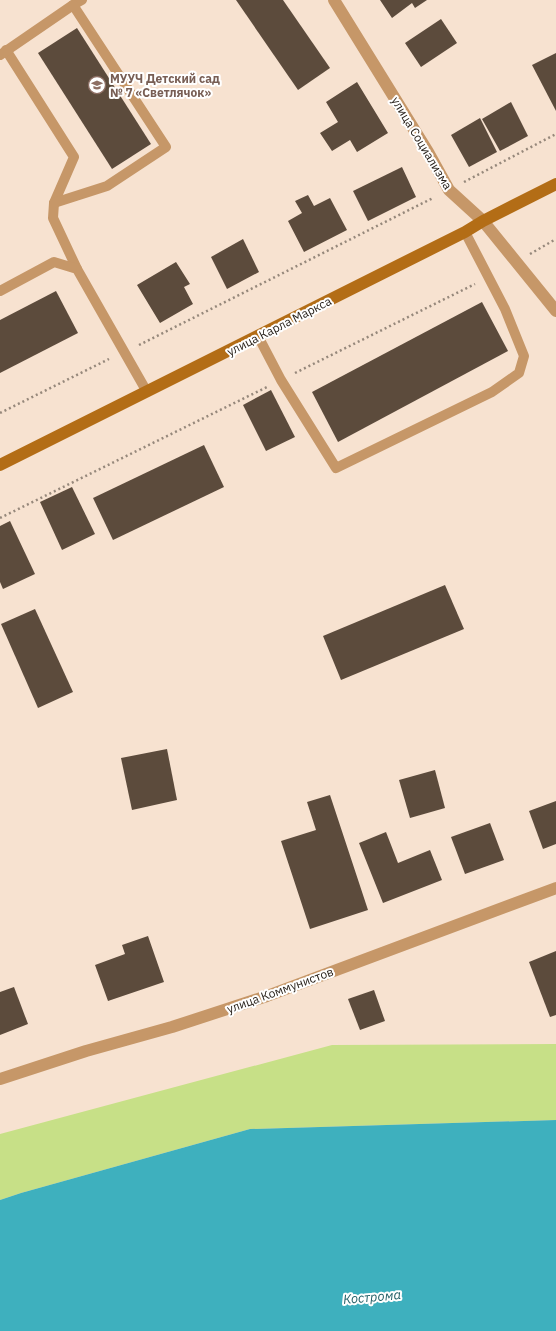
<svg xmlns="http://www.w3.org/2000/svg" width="556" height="1331" viewBox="0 0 556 1331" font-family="'IBM Plex Sans',sans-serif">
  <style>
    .green { fill: #c7e087 }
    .water { fill: #3eb0be }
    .building { fill: #5c4b3c }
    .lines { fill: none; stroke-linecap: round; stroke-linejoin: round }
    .path { stroke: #96887b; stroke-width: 2.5; stroke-dasharray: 2 3; stroke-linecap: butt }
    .lane { stroke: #c69768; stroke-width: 10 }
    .street { stroke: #c69768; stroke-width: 12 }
    .secondary { stroke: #b36d16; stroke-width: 12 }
    .labels { text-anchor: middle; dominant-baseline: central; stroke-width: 4; stroke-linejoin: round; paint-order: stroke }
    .education-label { font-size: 12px; font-weight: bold; fill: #785e54; stroke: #fff; text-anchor: start }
    .street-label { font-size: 12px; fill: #231c15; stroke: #fff }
    .water-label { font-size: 13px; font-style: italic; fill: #215f66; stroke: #fff }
  </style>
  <rect width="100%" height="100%" fill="#f7e2d0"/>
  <!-- green -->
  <polygon class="green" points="556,1044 556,1120 250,1129 21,1193 0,1200 0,1134 332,1045"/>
  <!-- water -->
  <polygon class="water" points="556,1120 556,1331 0,1331 0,1200 21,1193 250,1129"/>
  <!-- building -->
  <g class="building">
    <polygon points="236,0 283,0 330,68 298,90"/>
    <polygon points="380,0 427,0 415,8 412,3 392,18"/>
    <polygon points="441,19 457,43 421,67 405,43"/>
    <polygon points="77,28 151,144 112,169 38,53"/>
    <polygon points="556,53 556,111 532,65"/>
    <polygon points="357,82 388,133 357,152 350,140 332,151 320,133 338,122 326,102"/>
    <polygon points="511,102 528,136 500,151 482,119"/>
    <polygon points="480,118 497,152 469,167 451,135"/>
    <polygon points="402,167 416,197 368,221 353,191"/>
    <polygon points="308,195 314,206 330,198 347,230 304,252 288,221 302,213 295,201"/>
    <polygon points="243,239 259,272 227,289 211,257"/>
    <polygon points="176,262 190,284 184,287 193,304 160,323 137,285"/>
    <polygon points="56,291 78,333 0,373 0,320"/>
    <polygon points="482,302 508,351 338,442 312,392"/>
    <polygon points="271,390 295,437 266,451 243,405"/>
    <polygon points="204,445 224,487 113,540 93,498"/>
    <polygon points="72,487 95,534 62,550 40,502"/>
    <polygon points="10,521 35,574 3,589 0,582 0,526"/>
    <polygon points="445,585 464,629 341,680 323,636"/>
    <polygon points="35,609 73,692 38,708 1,624"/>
    <polygon points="167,749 177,800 132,810 121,758"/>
    <polygon points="435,770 445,808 410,818 399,780"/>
    <polygon points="330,795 368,910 310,929 281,841 316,830 307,802"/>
    <polygon points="556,801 556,844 543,849 529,811"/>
    <polygon points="490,823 504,860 465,874 451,837"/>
    <polygon points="386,832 398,863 430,850 442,880 383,903 359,843"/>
    <polygon points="148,936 164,982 108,1001 95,965 125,954 122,945"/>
    <polygon points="556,951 556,1015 550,1017 529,962"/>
    <polygon points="14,987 28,1024 0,1035 0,992"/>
    <polygon points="374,990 385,1021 360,1030 348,999"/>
  </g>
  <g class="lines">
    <!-- path -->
    <g class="path">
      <polyline points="464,182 556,134"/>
      <polyline points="530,254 556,239"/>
      <polyline points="139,345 433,198"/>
      <polyline points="295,373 475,284"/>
      <polyline points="0,413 109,359"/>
      <polyline points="0,518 267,387"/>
    </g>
    <!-- lane -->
    <g class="lane">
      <polyline points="6,50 74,157 54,203 53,218 77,269"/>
      <polyline points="0,55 73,5 82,0"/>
      <polyline points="54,203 107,186 166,147 73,5"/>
      <polyline points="0,291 54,262 77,269 147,392"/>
      <polyline points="258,336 281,380 336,468 492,392 519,373 524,356 505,309 465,232"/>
    </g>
    <!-- street -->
    <g class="street">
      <polyline points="334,0 428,152 449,190 483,221 556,311"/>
      <polyline points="0,1079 86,1051 172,1027 267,996 556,888"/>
    </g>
    <!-- secondary -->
    <polyline class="secondary" points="0,465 465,232 483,221 556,184"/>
  </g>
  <!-- icons -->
  <defs>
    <g id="school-ring" transform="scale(0.9)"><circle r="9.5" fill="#fff" stroke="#8d6e63" stroke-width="1.5"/><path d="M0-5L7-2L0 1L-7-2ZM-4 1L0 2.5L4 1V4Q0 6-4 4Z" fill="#8d6e63"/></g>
  </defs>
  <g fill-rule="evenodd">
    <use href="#school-ring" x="97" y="85"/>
  </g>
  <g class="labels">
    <!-- education labels -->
    <g class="education-label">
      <text x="110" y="78">МУУЧ Детский сад<tspan x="110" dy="14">№ 7 «Светлячок»</tspan></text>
    </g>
    <!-- street labels -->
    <g class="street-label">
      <text transform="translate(422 143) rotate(59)">улица Социализма</text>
      <text transform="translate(279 326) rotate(-27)">улица Карла Маркса</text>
      <text transform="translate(280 990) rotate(-20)">улица Коммунистов</text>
    </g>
    <!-- water labels -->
    <g class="water-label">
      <text transform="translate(372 1297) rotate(-5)">Кострома</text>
    </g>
  </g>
</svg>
